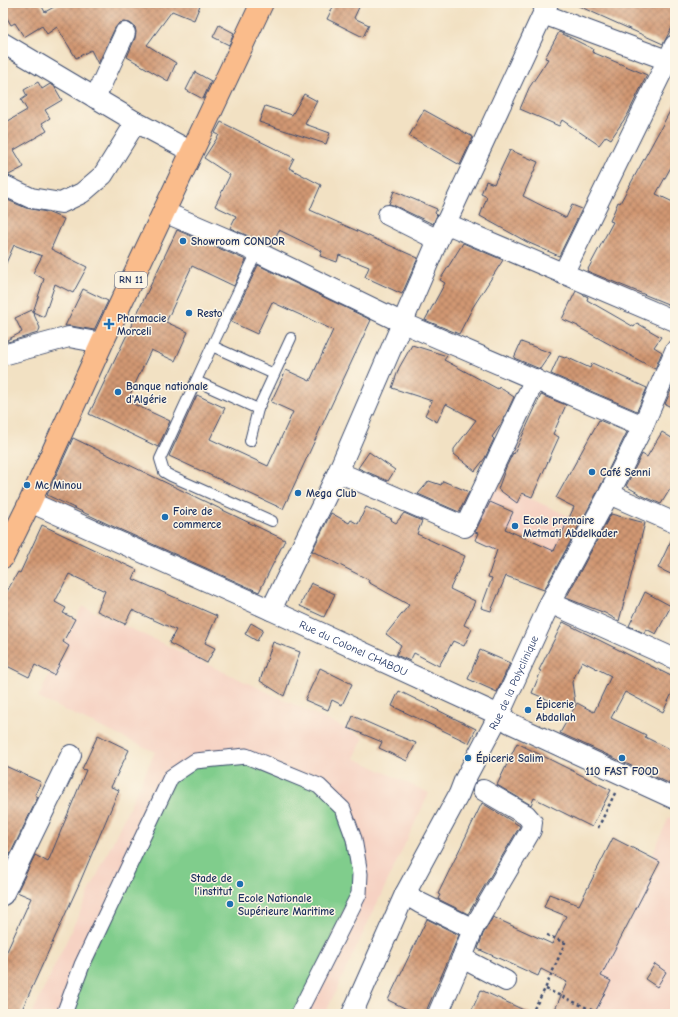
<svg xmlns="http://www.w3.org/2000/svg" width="678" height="1017" viewBox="0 0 678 1017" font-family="'Comic Neue',sans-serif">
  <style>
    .built { fill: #f6d2c3 }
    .green { fill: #80cd8c; stroke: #4e7e75 }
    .building { fill: url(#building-cross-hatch) }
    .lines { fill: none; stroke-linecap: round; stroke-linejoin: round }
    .service-casing { stroke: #3b4a6d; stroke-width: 12 }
    .pedestrian-casing { stroke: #3b4a6d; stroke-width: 17 }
    .minor-casing { stroke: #3b4a6d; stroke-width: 22 }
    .primary-casing { stroke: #3b4a6d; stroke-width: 24 }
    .path { stroke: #3b4a6d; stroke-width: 2.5; stroke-dasharray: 3 3; stroke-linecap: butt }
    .service { stroke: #fff; stroke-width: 10 }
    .pedestrian { stroke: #fff; stroke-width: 15 }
    .minor { stroke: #fff; stroke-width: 20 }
    .primary { stroke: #fabc8b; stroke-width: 22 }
    .poi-dot { fill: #1f6fb2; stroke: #fcf5e5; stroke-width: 1.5 }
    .labels { text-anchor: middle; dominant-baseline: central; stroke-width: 3; stroke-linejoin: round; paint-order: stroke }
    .shield { fill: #fcf5e5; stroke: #5e6a86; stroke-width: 1 }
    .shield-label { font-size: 10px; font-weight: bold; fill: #1b2f5e }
    .poi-label { font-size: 11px; font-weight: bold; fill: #1b2f5e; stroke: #fcf5e5; text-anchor: start }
    .street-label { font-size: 11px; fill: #1b2f5e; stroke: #fcf5e5 }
  </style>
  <defs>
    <pattern id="building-cross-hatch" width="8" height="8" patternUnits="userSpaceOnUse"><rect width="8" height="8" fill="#d19772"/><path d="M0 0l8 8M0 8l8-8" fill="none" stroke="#a97c61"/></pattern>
  </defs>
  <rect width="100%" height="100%" fill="#fcf5e5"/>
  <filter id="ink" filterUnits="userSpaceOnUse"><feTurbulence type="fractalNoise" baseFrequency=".025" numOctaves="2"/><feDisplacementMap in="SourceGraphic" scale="8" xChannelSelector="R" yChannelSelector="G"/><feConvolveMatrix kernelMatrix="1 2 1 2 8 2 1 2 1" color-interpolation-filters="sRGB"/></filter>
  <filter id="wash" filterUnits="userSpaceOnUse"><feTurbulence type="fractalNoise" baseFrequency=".012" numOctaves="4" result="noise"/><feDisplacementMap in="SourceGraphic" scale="16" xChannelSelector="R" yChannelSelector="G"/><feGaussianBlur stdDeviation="0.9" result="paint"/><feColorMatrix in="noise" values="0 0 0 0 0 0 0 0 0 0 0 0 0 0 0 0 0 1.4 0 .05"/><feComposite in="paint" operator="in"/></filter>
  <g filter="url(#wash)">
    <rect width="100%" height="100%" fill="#f2e1c3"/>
    <!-- built -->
    <g class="built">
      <polygon points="482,476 575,519 549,576 455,533"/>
      <polygon points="82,606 364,737 354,758 429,793 325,1014 32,1014 155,752 38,698"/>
      <polygon points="669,817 675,820 675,1014 603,1014 586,1006"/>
    </g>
    <!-- green -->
    <polygon class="green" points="246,756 319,785 343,809 360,874 298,1014 64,1014 171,777 195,761"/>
    <g id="blocks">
      <!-- building -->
      <g class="building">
        <polygon points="3,3 40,3 45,12 61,3 201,3 194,20 172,11 147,45 176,63 168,81 127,57 135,38 136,32 135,27 130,23 124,22 119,23 115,28 98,64 91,50 76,58 57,27 47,34 42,26 24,37 15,23 11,25 3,11"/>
        <polygon points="335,3 361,3 354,18 369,25 363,37 327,19"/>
        <polygon points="572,3 675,3 675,22 663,44"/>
        <polygon points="219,25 234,33 229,45 213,37"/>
        <polygon points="559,32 593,49 592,52 647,75 628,114 611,139 606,136 599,145 562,120 559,126 520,109 529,88 548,59 545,58"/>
        <polygon points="195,72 211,81 203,99 186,90"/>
        <polygon points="38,82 42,89 50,84 54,86 62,100 45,110 50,118 42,123 47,131 14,150 24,167 9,175 3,174 3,124 27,110 21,100 27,96 24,90"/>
        <polygon points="304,94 317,101 305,124 330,133 326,144 259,122 265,106 292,115"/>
        <polygon points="675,102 675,160 656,194 675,203 675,307 587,271 613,222 610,221 618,202 620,203"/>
        <polygon points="424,110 473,137 460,165 409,136"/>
        <polygon points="221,122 294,158 289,168 321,185 310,210 418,258 402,294 365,277 369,267 339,255 337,262 320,256 322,251 279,230 271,246 230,228 236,216 215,206 230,175 204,158 219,135 215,133"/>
        <polygon points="510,150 538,162 523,196 566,218 572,205 582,209 559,256 527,242 480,216 487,197 481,194 486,181 494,184"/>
        <polygon points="394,191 437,209 435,213 437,215 433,224 393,205 389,204"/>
        <polygon points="3,198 26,208 47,212 64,219 51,249 87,267 73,293 55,284 44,317 33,312 44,279 33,273 42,256 14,245 3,270"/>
        <polygon points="177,230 246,260 234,286 192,266 166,322 188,332 175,361 151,350 127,401 170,421 158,447 89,414"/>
        <polygon points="463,243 503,260 473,307 459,334 425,320 445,283 440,280"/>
        <polygon points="258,265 371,320 283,509 169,456 197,395 225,408 210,439 268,466 293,412 271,402 286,370 310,381 333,330 272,302 257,334 231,322"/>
        <polygon points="83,289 108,301 94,330 71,326 65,326"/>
        <polygon points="576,291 588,297 587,300 634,327 637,323 661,337 654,347 662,352 655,369 578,327 578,326 562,319"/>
        <polygon points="32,310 40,328 38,333 8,342 7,340 22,332 15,318"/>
        <polygon points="521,342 551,353 540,369 514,358"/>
        <polygon points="412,345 447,356 444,360 498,389 499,387 514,397 501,424 492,437 494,439 485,458 475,471 454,454 454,449 476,420 446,404 437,422 425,415 432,401 392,388 399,368"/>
        <polygon points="559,356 565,358 566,357 590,368 592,363 647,388 637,411 551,374"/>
        <polygon points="675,381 675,409 665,404"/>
        <polygon points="541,395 566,405 553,434 559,437 532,497 522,493 517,503 498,489 506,467 513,453 514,454"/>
        <polygon points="599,420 627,432 599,489 544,590 506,576 491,611 481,608 492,578 488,577 497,550 475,540 478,533 475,532 490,502 513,512 505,529 554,551 574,507 556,498"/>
        <polygon points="662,432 675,440 675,481 661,504 643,496 626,486 642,454 647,457"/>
        <polygon points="73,438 285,540 259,592 110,525 47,495"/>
        <polygon points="369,452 395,470 388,481 358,468"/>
        <polygon points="429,481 441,485 443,481 469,492 459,512 418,494"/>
        <polygon points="366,507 392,519 391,520 396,523 404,513 422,521 417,534 465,556 450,589 475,601 464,625 472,629 464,646 453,641 439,666 414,653 410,661 396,655 401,645 386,634 409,605 368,582 369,580 312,551 331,513 349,523 351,520 358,524"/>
        <polygon points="611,514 645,523 619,621 605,613 566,598"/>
        <polygon points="42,525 137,570 133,579 217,616 205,643 215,648 207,663 169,643 176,630 132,610 125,624 97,611 105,591 69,574 55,602 66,608 63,613 75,619 63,642 69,646 54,675 35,665 29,677 3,664 3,598 18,572 20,573"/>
        <polygon points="674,534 675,534 675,576 658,568"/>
        <polygon points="311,583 335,594 324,617 300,606"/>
        <polygon points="645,592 671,606 656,634 646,629 644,633 629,626"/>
        <polygon points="563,622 675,678 675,687 663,712 625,692 611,718 646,735 645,737 675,752 675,786 560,733 577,703 594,712 611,676 582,661 572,682 575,703 563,706 532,693 541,671 539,670"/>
        <polygon points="251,623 263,630 257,641 245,634"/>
        <polygon points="273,642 300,652 284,696 260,681"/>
        <polygon points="480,650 510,663 497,692 468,679"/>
        <polygon points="320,668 352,684 342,705 332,700 328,710 305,700"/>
        <polygon points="399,691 476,729 469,743 392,706"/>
        <polygon points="353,716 387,731 387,732 387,731 416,743 407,761 379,748 382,742 348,728"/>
        <polygon points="98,735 129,750 111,787 119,790 80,882 20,1014 13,1014 3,1010 3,960 31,898 17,892 35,855 48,862 86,770 82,769"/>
        <polygon points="517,743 611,790 592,827 534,798 531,805 497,785"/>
        <polygon points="3,765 41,782 35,795 38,797 3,869"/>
        <polygon points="482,803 520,826 468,914 438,899 440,895 438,894"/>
        <polygon points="613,838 660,862 601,976 611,981 594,1014 553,1014 567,982 541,969 538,976 478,949 483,934 493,917 552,944 566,916 544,907 549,894 579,905"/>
        <polygon points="427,919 459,935 427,1009 427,1014 417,1014 388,1000"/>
        <polygon points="655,964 666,972 657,987 645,979"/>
        <polygon points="481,990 532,1014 470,1014"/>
      </g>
    </g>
  </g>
  <g filter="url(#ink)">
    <use href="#blocks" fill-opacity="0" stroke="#3b4a6d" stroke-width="1"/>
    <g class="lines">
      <!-- service casing -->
      <g class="service-casing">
        <g id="service">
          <polyline points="257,252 212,346 160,459 164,472 171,476 272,521"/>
          <polyline points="212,346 274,374"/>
          <polyline points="196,381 258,409"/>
          <polyline points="250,441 258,409 291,338"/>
        </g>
      </g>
      <!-- pedestrian casing -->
      <g class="pedestrian-casing">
        <polyline id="pedestrian" points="64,1014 82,965 171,777 195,761 246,756 319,786 343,809 354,839 360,874 359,894 298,1014"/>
      </g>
      <!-- minor casing -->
      <g class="minor-casing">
        <g id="minor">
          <polyline points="543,14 675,63"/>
          <polyline points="3,43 136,122 192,152"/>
          <polyline points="95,98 125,33"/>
          <polyline points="3,185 31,198 61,203 82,193 103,175 136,122"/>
          <polyline points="164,212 257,252 403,323 643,426"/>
          <polyline points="388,215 438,240"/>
          <polyline points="445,223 675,321"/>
          <polyline points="563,274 675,45"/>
          <polyline points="3,355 69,337 102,343"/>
          <polyline points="338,472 465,527 535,379"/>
          <polyline points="609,494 675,523"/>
          <path id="s1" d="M30,502L271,610L499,715L510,723L675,799"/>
          <polyline points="550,603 675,659"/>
          <polyline points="271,610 338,472 438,240 548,3"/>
          <polyline points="405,894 420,903 473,929"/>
          <polyline points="3,895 71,755"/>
          <polyline points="462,958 506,981"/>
          <path id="s2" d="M352,1014L405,894L459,794L464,781L499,715L550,603L609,494L643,426L675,351"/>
          <polyline points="438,1014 462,958 473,929 531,830 532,822 526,815 483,790"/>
        </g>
      </g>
      <!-- primary casing -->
      <g class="primary-casing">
        <polyline id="primary" points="3,557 30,502 102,343 262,3"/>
      </g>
      <!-- path -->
      <g class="path">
        <polyline points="598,828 616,791"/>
        <polyline points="546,989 600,1014"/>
        <polyline points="531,1014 545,989 565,943 547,935"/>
      </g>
      <!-- service -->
      <use href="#service" class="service"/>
      <!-- pedestrian -->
      <use href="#pedestrian" class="pedestrian"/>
      <!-- minor -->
      <use href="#minor" class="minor"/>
      <!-- primary -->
      <use href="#primary" class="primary"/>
    </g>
  </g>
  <!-- markers -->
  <g class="poi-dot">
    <circle cx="183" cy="241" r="4"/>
    <circle cx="189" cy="313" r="4"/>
    <path d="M107 318h4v4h4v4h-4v4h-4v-4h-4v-4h4z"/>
    <circle cx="118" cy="392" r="4"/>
    <circle cx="592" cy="472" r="4"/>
    <circle cx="27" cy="485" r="4"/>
    <circle cx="298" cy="493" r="4"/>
    <circle cx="165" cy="517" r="4"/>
    <circle cx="515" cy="526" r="4"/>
    <circle cx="528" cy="710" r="4"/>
    <circle cx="468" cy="758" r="4"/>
    <circle cx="622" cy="758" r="4"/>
    <circle cx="240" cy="884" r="4"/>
    <circle cx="230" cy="904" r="4"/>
  </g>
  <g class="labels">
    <!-- shield labels -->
    <rect class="shield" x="115" y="272" width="32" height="16" rx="3"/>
    <g class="shield-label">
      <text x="131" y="280">RN 11</text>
    </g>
    <!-- poi labels -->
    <g class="poi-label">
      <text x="191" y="241">Showroom CONDOR</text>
      <text x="197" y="313">Resto</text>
      <text x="117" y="318">Pharmacie<tspan x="117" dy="13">Morceli</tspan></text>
      <text x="126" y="386">Banque nationale<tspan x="126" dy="13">d'Algérie</tspan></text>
      <text x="600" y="472">Café Senni</text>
      <text x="35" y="485">Mc Minou</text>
      <text x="306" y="493">Mega Club</text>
      <text x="173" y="511">Foire de<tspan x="173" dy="13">commerce</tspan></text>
      <text x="523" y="520">Ecole premaire<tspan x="523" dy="13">Metmati Abdelkader</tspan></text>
      <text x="536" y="704">Épicerie<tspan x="536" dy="13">Abdallah</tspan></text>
      <text x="476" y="758">Épicerie Salim</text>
      <text x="622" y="771" text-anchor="middle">110 FAST FOOD</text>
      <text x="232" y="878" text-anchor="end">Stade de<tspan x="232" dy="13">l'institut</tspan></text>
      <text x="238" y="898">Ecole Nationale<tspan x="238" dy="13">Supérieure Maritime</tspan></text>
    </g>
    <!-- street labels -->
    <g class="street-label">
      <text stroke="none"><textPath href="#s1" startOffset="355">Rue du Colonel CHABOU</textPath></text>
      <text stroke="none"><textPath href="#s2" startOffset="369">Rue de la Polyclinique</textPath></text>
    </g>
  </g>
  <!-- margin -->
  <rect width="678" height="1017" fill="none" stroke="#fcf5e5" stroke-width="16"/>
</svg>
